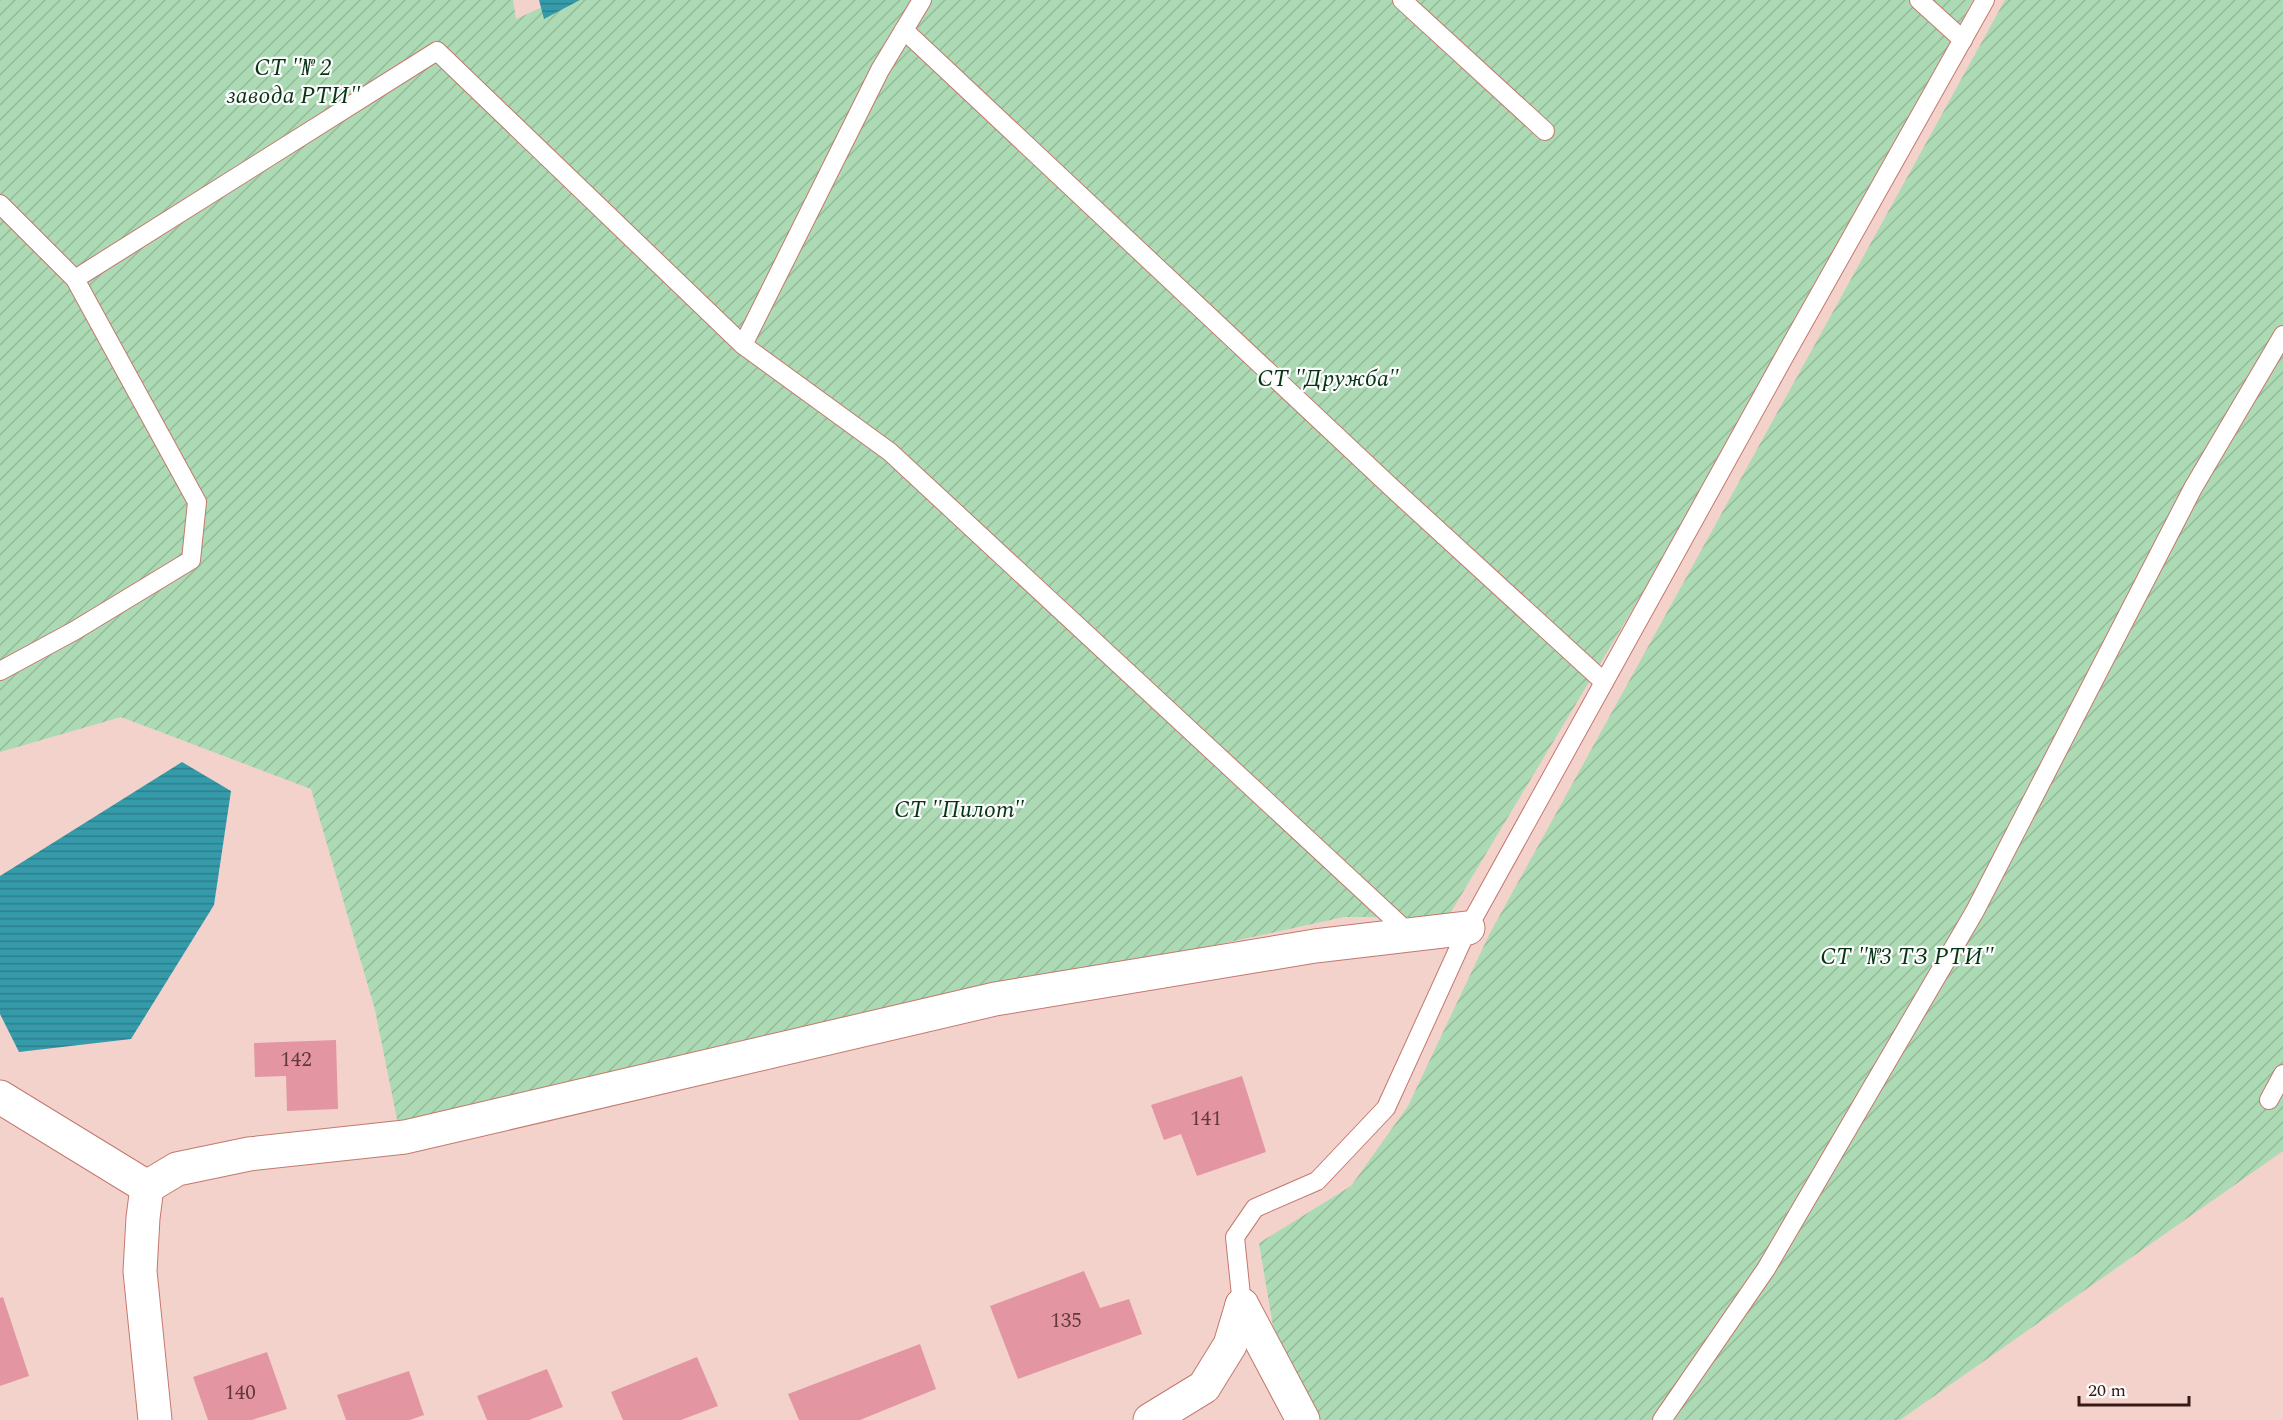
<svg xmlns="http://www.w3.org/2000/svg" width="2283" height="1420" viewBox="0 0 2283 1420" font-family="Spectral,serif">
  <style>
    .garden { fill: url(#garden-furrows) }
    .water { fill: url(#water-rules) }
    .building { fill: #e396a2 }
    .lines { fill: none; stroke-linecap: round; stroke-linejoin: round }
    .service-casing { stroke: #c3786c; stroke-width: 20 }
    .minor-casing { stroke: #c3786c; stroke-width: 35 }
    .service { stroke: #fff; stroke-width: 18 }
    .minor { stroke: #fff; stroke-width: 33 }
    .labels { text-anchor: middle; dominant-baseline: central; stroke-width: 4.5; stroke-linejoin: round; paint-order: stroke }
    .number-label { font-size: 21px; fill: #623838 }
    .park-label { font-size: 24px; font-style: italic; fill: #063516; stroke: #fcfcfc }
  </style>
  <defs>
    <pattern id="garden-furrows" width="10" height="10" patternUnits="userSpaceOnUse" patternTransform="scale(1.5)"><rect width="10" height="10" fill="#acdab4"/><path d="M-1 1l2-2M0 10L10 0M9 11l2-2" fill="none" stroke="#95ba9a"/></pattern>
    <pattern id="water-rules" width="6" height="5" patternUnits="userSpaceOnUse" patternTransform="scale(1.5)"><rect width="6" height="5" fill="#359baa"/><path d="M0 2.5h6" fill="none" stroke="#2e7e89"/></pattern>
  </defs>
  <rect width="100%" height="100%" fill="#f4d2cc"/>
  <!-- garden -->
  <g class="garden">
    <polygon points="0,0 513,0 516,19 558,0 1973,0 1783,359 1448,917 1344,917 398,1124 375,1010 311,789 121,717 0,752"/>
    <polygon points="2005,0 2283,0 2283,1151 1900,1420 1321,1420 1274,1332 1259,1243 1351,1186 1408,1106 1490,933"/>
  </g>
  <!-- water -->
  <g class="water">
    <polygon points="539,0 580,0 544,19"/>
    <polygon points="182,762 231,791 214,905 131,1039 19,1052 0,1014 0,876"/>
  </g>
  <!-- building -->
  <g class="building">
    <polygon points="336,1040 338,1109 287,1111 286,1076 255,1077 254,1043"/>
    <polygon points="1242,1076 1266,1152 1197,1176 1181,1134 1164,1140 1151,1105"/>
    <polygon points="1084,1271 1100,1308 1129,1299 1142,1334 1018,1379 990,1306"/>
    <polygon points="3,1297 29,1376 0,1386 0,1298"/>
    <polygon points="920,1344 936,1389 860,1420 799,1420 788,1394"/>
    <polygon points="267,1352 287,1409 252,1420 208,1420 193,1377"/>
    <polygon points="697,1357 718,1406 681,1420 623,1420 611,1392"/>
    <polygon points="547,1369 563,1407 529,1420 487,1420 477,1396"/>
    <polygon points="409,1371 424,1415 410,1420 346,1420 337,1395"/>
  </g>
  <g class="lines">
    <!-- service casing -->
    <g class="service-casing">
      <g id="service">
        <polyline points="922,0 880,70 743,345 890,452 1411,935"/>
        <polyline points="1402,0 1545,131"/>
        <polyline points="1919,0 1963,40"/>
        <polyline points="904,30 1391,487 1604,682"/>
        <polyline points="0,204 75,279 437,51 743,345"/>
        <polyline points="0,671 74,631 191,560 197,502 75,279"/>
        <polyline points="2269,1100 2283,1074"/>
        <polyline points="1242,1305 1235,1237 1255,1208 1317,1181 1386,1108 1468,928 1783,359 1985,0"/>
        <polyline points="1662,1420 1766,1269 1975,911 2193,488 2283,335"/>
      </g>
    </g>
    <!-- minor casing -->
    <g class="minor-casing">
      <g id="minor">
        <polyline points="0,1097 147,1187 143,1218 140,1271 155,1420"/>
        <polyline points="147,1187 177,1169 249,1154 405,1137 995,999 1315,946 1468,928"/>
        <polyline points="1242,1305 1303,1420"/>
        <polyline points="1150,1420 1204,1387 1230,1345 1242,1305"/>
      </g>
    </g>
    <!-- service -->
    <use href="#service" class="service"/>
    <!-- minor -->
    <use href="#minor" class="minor"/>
  </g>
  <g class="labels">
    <!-- number labels -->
    <g class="number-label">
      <text x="296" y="1060">142</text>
      <text x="1206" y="1119">141</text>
      <text x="1066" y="1321">135</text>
      <text x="240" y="1393">140</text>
    </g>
    <!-- park labels -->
    <g class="park-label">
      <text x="293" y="68">СТ "№ 2<tspan x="293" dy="28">завода РТИ"</tspan></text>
      <text x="1328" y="379">СТ "Дружба"</text>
      <text x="959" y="810">СТ "Пилот"</text>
      <text x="1907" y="957">СТ "№3 ТЗ РТИ"</text>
    </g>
  </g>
  <!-- scale -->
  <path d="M2079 1396v9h110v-9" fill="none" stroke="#371915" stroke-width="3"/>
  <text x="2088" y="1396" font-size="18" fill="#371915" stroke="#fcfcfc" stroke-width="4.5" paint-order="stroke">20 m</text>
</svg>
